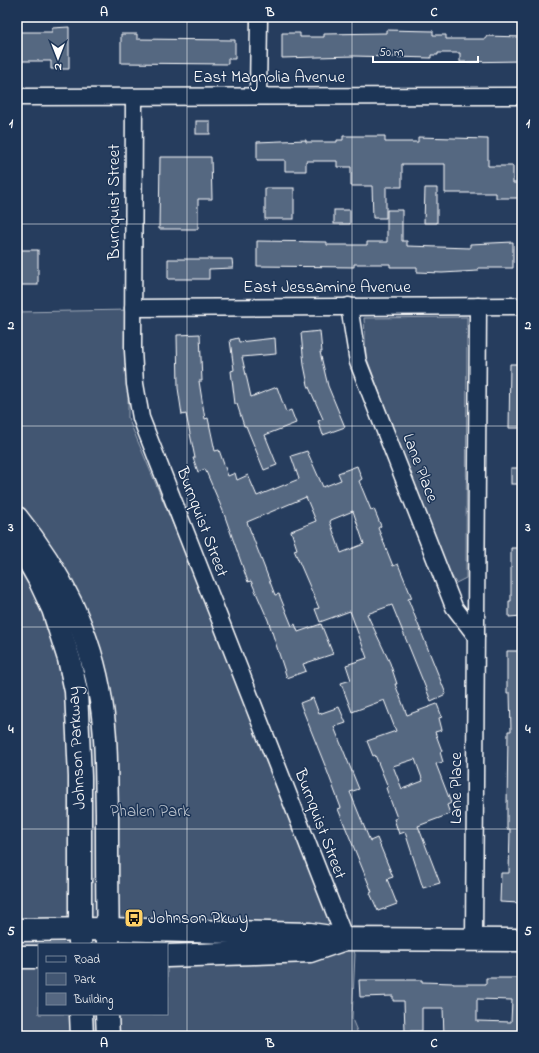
<svg xmlns="http://www.w3.org/2000/svg" width="539" height="1053" viewBox="0 0 539 1053" font-family="'Indie Flower',sans-serif">
  <style>
    .green { fill: #425672; stroke: #a0aab8; fill-rule: evenodd }
    .building { fill: #556781; stroke: #fff; fill-rule: evenodd }
    .lines { fill: none; stroke-linecap: round; stroke-linejoin: round }
    .street-casing { stroke: #fff; stroke-width: 19 }
    .secondary-casing { stroke: #fff; stroke-width: 25 }
    .street { stroke: #1d3557; stroke-width: 16 }
    .secondary { stroke: #1d3557; stroke-width: 22 }
    .grid { fill: none; stroke: #fff; stroke-width: 1; stroke-opacity: 0.55 }
    .labels { text-anchor: middle; dominant-baseline: central; stroke-width: 3; stroke-linejoin: round; paint-order: stroke }
    .street-label { font-size: 17px; fill: #fff; stroke: #1d3557 }
    .park-label { font-size: 17px; fill: #bdc4ce; stroke: #1d3557 }
    .poi-label { font-size: 17px; fill: #fff; stroke: #1d3557; text-anchor: start }
    .neatline { fill: none; stroke: #fff; stroke-width: 1.5 }
    .grid-label { font-size: 13px; text-anchor: middle; font-weight: bold; fill: #fff }
  </style>
  <rect width="100%" height="100%" fill="#263d5e"/>
  <filter id="ink" filterUnits="userSpaceOnUse"><feTurbulence type="fractalNoise" baseFrequency=".025" numOctaves="2"/><feDisplacementMap in="SourceGraphic" scale="8" xChannelSelector="R" yChannelSelector="G"/><feConvolveMatrix kernelMatrix="1 2 1 2 8 2 1 2 1" color-interpolation-filters="sRGB"/></filter>
  <g filter="url(#ink)">
    <!-- green -->
    <g class="green">
      <path d="M129,310L128,418L355,954L352,1019L359,1036H17V312ZM39,944H167V1014H39Z"/>
      <polygon points="467,317 466,578 456,583 442,560 366,356 364,318"/>
    </g>
    <!-- building -->
    <g class="building">
      <polygon points="69,27 69,69 51,69 51,61 17,61 17,32 52,32 52,28"/>
      <polygon points="386,30 433,31 433,35 446,35 446,39 486,39 486,36 522,37 522,61 460,62 460,53 438,53 438,55 431,55 431,58 354,56 282,58 282,33 300,33 300,37 324,37 324,34 386,33"/>
      <polygon points="121,34 137,34 137,39 235,40 235,59 228,59 228,64 121,63"/>
      <rect x="196" y="121" width="14" height="13"/>
      <polygon points="343,136 385,136 385,142 418,142 418,137 488,139 488,166 513,166 513,183 522,183 522,198 496,198 496,193 445,193 445,164 402,164 402,187 386,187 386,218 373,218 372,186 351,186 351,167 337,167 337,161 306,161 306,171 285,171 285,160 257,160 257,142 306,140 306,142 337,142 337,140 343,140"/>
      <polygon points="160,157 211,157 212,199 198,199 198,229 159,229"/>
      <rect x="265" y="188" width="29" height="31"/>
      <polygon points="425,188 437,188 437,223 424,223"/>
      <rect x="334" y="210" width="16" height="14"/>
      <polygon points="387,210 402,210 402,241 407,241 407,246 470,248 470,244 513,242 513,268 478,268 478,271 442,273 417,272 417,267 390,267 390,264 354,264 354,267 257,266 257,241 327,242 327,245 367,245 367,242 387,242"/>
      <rect x="17" y="250" width="21" height="35"/>
      <polygon points="168,259 232,259 233,268 209,269 209,279 168,279"/>
      <polygon points="320,331 322,352 320,352 328,386 345,427 323,435 318,421 323,419 308,385 304,365 301,333"/>
      <path d="M200,334L202,381H199L205,419L208,418L215,451L219,450L228,476L235,473L237,480L248,475L257,496L299,479L291,456L307,451L323,487L341,480L338,473L357,466L362,479L359,481L371,510L374,509L381,526L378,528L391,561L393,566L398,564L412,598L408,599L446,694L431,701L392,605L367,614L390,663L397,684H395L407,715L437,704L442,717L439,718L442,730L435,732L442,751L440,752L443,762L436,764L451,803L447,805L450,814L418,826L440,883L423,888L405,832L399,834L394,819L397,818L386,788L388,787L375,755L373,756L367,741L396,731L384,700L352,712L341,683L351,680L346,665L367,658L350,611L320,622L315,609L319,608L294,550L297,549L291,531L316,521L306,497L247,522L275,595L279,594L292,626L295,624L298,632L321,624L333,654L303,664L306,671L287,678L268,620L251,581L248,582L223,511L205,469L198,472L193,458H195L186,414L182,415L178,388L177,335ZM353,511L364,544L341,553L330,522L331,520ZM415,759L423,781L402,789L393,766Z"/>
      <polygon points="238,338 239,342 275,338 276,354 242,357 251,397 277,387 286,412 291,410 296,423 265,435 277,465 264,470 246,426 244,426 237,404 235,404 231,371 234,370 230,340"/>
      <polygon points="510,364 522,364 522,428 509,428"/>
      <rect x="511" y="468" width="11" height="16"/>
      <polygon points="511,548 522,548 522,616 509,617 509,601 511,601"/>
      <polygon points="507,651 522,651 522,857 519,903 500,902 501,873 509,873 510,829 507,829 507,808 508,731 511,731 510,693 507,693"/>
      <polygon points="313,698 319,714 339,707 346,723 334,727 359,789 350,792 370,841 377,838 393,877 387,879 397,904 378,911 370,893 372,892 338,809 341,808 326,768 300,703"/>
      <path d="M486,978H522V1036H444L443,1008H422V1031H405L404,1001H393V996L360,997L359,980H422V982L453,983V984H486ZM477,999L512,1000L511,1022L477,1021Z"/>
    </g>
    <g class="lines">
      <!-- street casing -->
      <g class="street-casing">
        <g id="street">
          <polyline points="258,96 259,17"/>
          <polyline points="17,97 522,96"/>
          <polyline points="134,97 133,350 135,384 141,418 345,939"/>
          <polyline points="349,306 358,362 454,607 476,636"/>
          <polyline points="133,308 522,306"/>
          <polyline points="474,941 478,306"/>
        </g>
      </g>
      <!-- secondary casing -->
      <g class="secondary-casing">
        <g id="secondary">
          <path d="M17,518C59,570 91,633 101,701C107,738 106,775 107,813C107,856 107,900 108,943"/>
          <polyline points="17,540 39,579 53,609 69,659 76,691 80,777 80,942"/>
          <polyline points="17,930 107,929 310,934 345,939 522,940"/>
          <polyline points="167,956 310,951 342,940"/>
          <polyline points="17,957 39,957"/>
          <polyline points="81,1014 82,1036"/>
          <polyline points="107,1014 108,1036"/>
        </g>
      </g>
      <!-- street -->
      <use href="#street" class="street"/>
      <!-- secondary -->
      <use href="#secondary" class="secondary"/>
    </g>
  </g>
  <!-- grid -->
  <path class="grid" d="M187,17V1036M352,17V1036M17,224H522M17,426H522M17,627H522M17,829H522"/>
  <!-- icons -->
  <defs>
    <g id="bus-square" transform="scale(1)"><rect x="-9" y="-9" width="18" height="18" rx="4" fill="#ffd166" stroke="#1d3557"/><path d="M-5-6H5V4H4V6H2V4H-2V6H-4V4H-5ZM-3.5-4V0h7V-4ZM-3.5 1.2v1.5H-2V1.2ZM2 1.2v1.5H3.5V1.2Z" fill="#111"/></g>
  </defs>
  <g fill-rule="evenodd">
    <use href="#bus-square" x="134" y="918"/>
  </g>
  <g class="labels">
    <!-- street labels -->
    <g class="street-label">
      <text x="269" y="77">East Magnolia Avenue</text>
      <text transform="translate(114 202) rotate(-90)">Burnquist Street</text>
      <text x="327" y="287">East Jessamine Avenue</text>
      <text transform="translate(420 468) rotate(69)">Lane Place</text>
      <text transform="translate(202 522) rotate(69)">Burnquist Street</text>
      <text transform="translate(77 748) rotate(-93)">Johnson Parkway</text>
      <text transform="translate(456 788) rotate(-90)">Lane Place</text>
      <text transform="translate(320 824) rotate(69)">Burnquist Street</text>
    </g>
    <!-- park labels -->
    <g class="park-label">
      <text x="150" y="811">Phalen Park</text>
    </g>
    <!-- poi labels -->
    <g class="poi-label">
      <text x="148" y="918">Johnson Pkwy</text>
    </g>
  </g>
  <!-- margin -->
  <rect width="539" height="1053" fill="none" stroke="#1d3557" stroke-width="44"/>
  <!-- legend -->
  <rect x="38" y="943" width="130" height="72" fill="#1d3557" stroke="#77869a"/>
  <rect x="46" y="956" width="20" height="6" fill="#1d3557" stroke="#77869a"/>
  <text x="74" y="963" font-size="12" fill="#ffffff">Road</text>
  <rect x="46" y="973" width="20" height="12" fill="#425672" stroke="#77869a"/>
  <text x="74" y="983" font-size="12" fill="#ffffff">Park</text>
  <rect x="46" y="993" width="20" height="12" fill="#556781" stroke="#77869a"/>
  <text x="74" y="1003" font-size="12" fill="#ffffff">Building</text>
  <!-- north arrow -->
  <g transform="translate(58 58) rotate(180)" stroke="#1d3557" stroke-width="3" paint-order="stroke">
  <path d="M0-3L7 15L0 10L-7 15Z" fill="#ffffff"/>
  <text y="-6" font-size="11" font-weight="bold" text-anchor="middle" fill="#ffffff">N</text>
  </g>
  <!-- scale -->
  <path d="M373 56v6h105v-6" fill="none" stroke="#ffffff" stroke-width="2"/>
  <text x="379" y="56" font-size="12" fill="#ffffff" stroke="#1d3557" stroke-width="3" paint-order="stroke">50 m</text>
  <rect x="22" y="22" width="495" height="1009" class="neatline"/>
  <g class="grid-label">
    <text x="104" y="16">A</text>
    <text x="270" y="16">B</text>
    <text x="434" y="16">C</text>
    <text x="11" y="127">1</text>
    <text x="528" y="127">1</text>
    <text x="11" y="329">2</text>
    <text x="528" y="329">2</text>
    <text x="11" y="531">3</text>
    <text x="528" y="531">3</text>
    <text x="11" y="733">4</text>
    <text x="528" y="733">4</text>
    <text x="11" y="935">5</text>
    <text x="528" y="935">5</text>
    <text x="104" y="1047">A</text>
    <text x="270" y="1047">B</text>
    <text x="434" y="1047">C</text>
  </g>
</svg>
